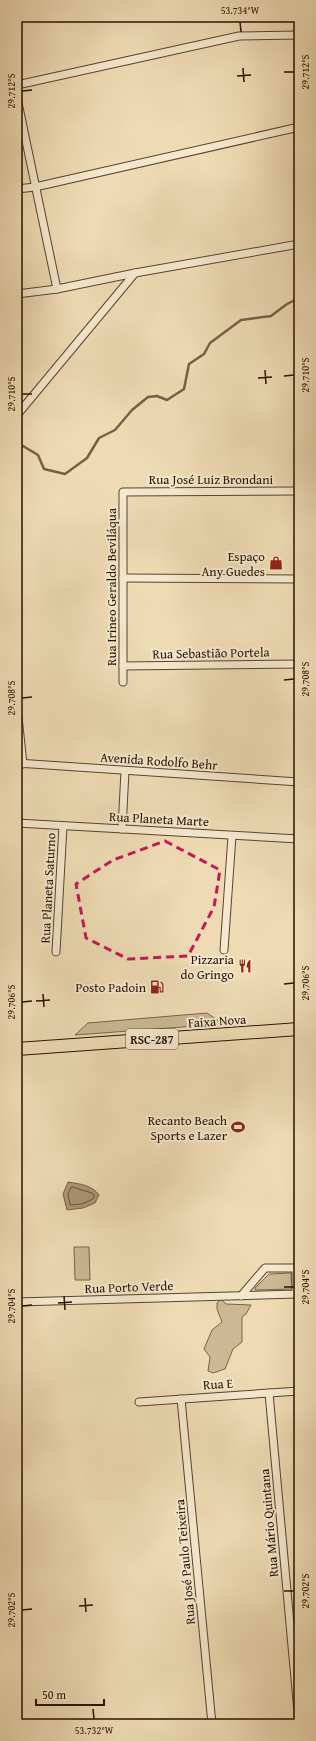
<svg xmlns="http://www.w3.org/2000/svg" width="316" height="1741" viewBox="0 0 316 1741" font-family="'Gentium Book Plus',serif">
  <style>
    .green { fill: #ccb895; stroke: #7a644a }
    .water { fill: #ab9677; stroke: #776047 }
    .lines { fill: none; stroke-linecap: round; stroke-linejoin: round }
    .shore { stroke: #6a533c; stroke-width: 1 }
    .stream { stroke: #776047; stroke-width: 2.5 }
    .minor-casing { stroke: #5a432d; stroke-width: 9 }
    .trunk-casing { stroke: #281000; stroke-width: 14 }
    .minor { stroke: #f4e8ce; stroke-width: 7 }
    .trunk { stroke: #eedbb4; stroke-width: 12 }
    .marked { fill: none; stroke: #c2185b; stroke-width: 3; stroke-dasharray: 8 5; stroke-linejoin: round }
    .ticks { fill: none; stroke: #281000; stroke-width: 1.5 }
    .labels { text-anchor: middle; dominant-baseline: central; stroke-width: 4; stroke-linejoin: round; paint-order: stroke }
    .shield { fill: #f4e8ce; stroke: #65513e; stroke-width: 1 }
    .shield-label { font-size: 12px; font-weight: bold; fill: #281000 }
    .street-label { font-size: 13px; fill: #281000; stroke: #f4e8ce }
    .poi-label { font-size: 13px; fill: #281000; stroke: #f4e8ce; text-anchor: end }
    .neatline { fill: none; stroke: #281000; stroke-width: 1.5 }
    .ticks-label { font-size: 10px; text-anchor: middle; fill: #281000 }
  </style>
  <rect width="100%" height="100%" fill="#eedbb4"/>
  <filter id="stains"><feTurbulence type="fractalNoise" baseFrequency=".005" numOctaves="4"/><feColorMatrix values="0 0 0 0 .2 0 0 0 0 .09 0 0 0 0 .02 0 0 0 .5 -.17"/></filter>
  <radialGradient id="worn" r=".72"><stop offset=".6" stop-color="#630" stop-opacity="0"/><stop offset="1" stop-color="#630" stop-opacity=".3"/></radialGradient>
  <!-- green -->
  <g class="green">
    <polygon points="207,1013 223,1024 75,1035 88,1023"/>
    <polygon points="294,1085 299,1085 299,1154"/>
    <polygon points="74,1247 89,1247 90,1280 75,1280"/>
    <polygon points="291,1273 292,1289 255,1290 255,1288 269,1274"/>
    <polygon points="221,1299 226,1304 251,1305 246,1314 242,1317 242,1342 233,1349 225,1369 213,1373 208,1371 210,1357 204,1349 212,1330 222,1322 217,1309 217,1303"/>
  </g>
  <!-- water -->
  <path class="water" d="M68,1182C80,1184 92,1185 99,1195L95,1203L83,1208L67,1210L63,1194Z"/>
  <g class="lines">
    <!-- shore -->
    <polygon class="shore" points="72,1187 92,1193 94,1195 93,1199 82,1204 70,1205 68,1194"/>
    <!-- stream -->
    <g class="stream">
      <polyline points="17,450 23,446 38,455 44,469 65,474 87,458 99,438 115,430 132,410 148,397 157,396 167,400 184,389 189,364 204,354 210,343 241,320 271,316 287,304 299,298"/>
      <polyline points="17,465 20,490 17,502"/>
    </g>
    <!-- minor casing -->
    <g class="minor-casing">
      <g id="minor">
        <polyline points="17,85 239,36 299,35"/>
        <polyline points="17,98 57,289"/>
        <polyline points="17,189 35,187 299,127"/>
        <polyline points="17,294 57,289 135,273 299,244"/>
        <polyline points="17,415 135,273"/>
        <polyline points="123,578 299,579"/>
        <polyline points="123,666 299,664"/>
        <polyline points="123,682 123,492 299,491"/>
        <polyline points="17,707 23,764"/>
        <polyline points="17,763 299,782"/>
        <polyline points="17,823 299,839"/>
        <polyline points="122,829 125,771"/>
        <polyline points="224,950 232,836"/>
        <polyline points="56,952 63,826"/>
        <polyline points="17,1302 296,1294 296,1268 265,1268 241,1296"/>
        <polyline points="269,1393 299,1723"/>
        <polyline points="181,1399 212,1724"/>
        <polyline points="139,1402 299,1391"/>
      </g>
    </g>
    <!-- trunk casing -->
    <g class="trunk-casing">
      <polyline id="trunk" points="17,1049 299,1029"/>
    </g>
    <!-- minor -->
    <use href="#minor" class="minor"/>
    <!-- trunk -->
    <use href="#trunk" class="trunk"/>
  </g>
  <!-- marked area -->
  <path class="marked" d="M165,841L220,870L214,907L188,956L128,959L86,938L76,884L113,860Z"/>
  <!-- ticks -->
  <path class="ticks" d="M240,22L241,32M243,68L244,82M284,72H294M237,76L251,75M22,91L32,90M265,370L266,384M284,376L294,375M258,378L272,377M22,394H32M284,680L294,679M22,698L32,697M284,984L294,983M43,994L44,1007M36,1001L50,1000M22,1002L32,1001M284,1287H294M64,1296L65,1310M58,1303L72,1302M22,1306L32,1305M284,1591H294M85,1598L86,1612M79,1606L93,1605M22,1610L32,1609M93,1709L94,1719"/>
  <!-- icons -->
  <defs>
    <g id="shop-bare" transform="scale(1.08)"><path d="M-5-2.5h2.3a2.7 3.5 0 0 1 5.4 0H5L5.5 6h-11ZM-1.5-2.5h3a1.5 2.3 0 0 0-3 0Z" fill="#8f2418" stroke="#f4e8ce" stroke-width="2.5" paint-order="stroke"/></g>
    <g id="restaurant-bare" transform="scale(1.08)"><path d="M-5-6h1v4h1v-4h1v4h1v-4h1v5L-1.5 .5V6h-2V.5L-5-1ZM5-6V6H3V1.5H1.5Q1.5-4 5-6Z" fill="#8f2418" stroke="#f4e8ce" stroke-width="2.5" paint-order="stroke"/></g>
    <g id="fuel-bare" transform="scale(1.08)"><path d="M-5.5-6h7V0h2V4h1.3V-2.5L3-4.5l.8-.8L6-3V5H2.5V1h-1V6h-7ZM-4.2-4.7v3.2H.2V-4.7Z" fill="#8f2418" stroke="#f4e8ce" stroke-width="2.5" paint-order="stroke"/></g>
    <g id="stadium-bare" transform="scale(1.08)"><path d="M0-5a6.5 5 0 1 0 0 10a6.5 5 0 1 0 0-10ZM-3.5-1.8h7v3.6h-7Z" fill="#8f2418" stroke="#f4e8ce" stroke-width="2.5" paint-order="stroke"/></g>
  </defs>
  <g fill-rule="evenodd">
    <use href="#shop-bare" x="276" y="563"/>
    <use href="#restaurant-bare" x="245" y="966"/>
    <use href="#fuel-bare" x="157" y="987"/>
    <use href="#stadium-bare" x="238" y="1127"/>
  </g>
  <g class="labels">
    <!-- shield labels -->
    <rect class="shield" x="126" y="1029" width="52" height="20" rx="3"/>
    <g class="shield-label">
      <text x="152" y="1039">RSC-287</text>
    </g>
    <!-- street labels -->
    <g class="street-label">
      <text x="211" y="479">Rua José Luiz Brondani</text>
      <text transform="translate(111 587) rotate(-90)">Rua Irineo Geraldo Beviláqua</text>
      <text transform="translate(211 653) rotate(-1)">Rua Sebastião Portela</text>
      <text transform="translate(159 761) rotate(4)">Avenida Rodolfo Behr</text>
      <text transform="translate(159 819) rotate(3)">Rua Planeta Marte</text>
      <text transform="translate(48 888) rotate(-87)">Rua Planeta Saturno</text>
      <text transform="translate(217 1021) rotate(-4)">Faixa Nova</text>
      <text transform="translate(129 1287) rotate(-2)">Rua Porto Verde</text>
      <text transform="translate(218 1384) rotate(-4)">Rua E</text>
      <text transform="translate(269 1523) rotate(-95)">Rua Mário Quintana</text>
      <text transform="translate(185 1562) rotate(-95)">Rua José Paulo Teixeira</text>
    </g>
    <!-- poi labels -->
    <g class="poi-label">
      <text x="265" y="556">Espaço<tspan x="265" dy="15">Any Guedes</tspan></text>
      <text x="234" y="959">Pizzaria<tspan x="234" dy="15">do Gringo</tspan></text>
      <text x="146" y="987">Posto Padoin</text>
      <text x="227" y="1120">Recanto Beach<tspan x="227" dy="15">Sports e Lazer</tspan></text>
    </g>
  </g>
  <!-- margin -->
  <rect width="316" height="1741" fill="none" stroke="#eedbb4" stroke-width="44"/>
  <!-- scale -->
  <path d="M36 1699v6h68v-6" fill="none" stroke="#281000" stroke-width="2"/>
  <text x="42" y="1699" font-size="12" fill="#281000" stroke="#f4e8ce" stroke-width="3" paint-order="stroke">50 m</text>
  <rect x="22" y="22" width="272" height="1697" class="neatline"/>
  <g class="ticks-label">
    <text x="240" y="14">53.734°W</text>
    <text transform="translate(305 72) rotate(-90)" y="4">29.712°S</text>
    <text transform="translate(11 91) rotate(-90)" y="4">29.712°S</text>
    <text transform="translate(305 375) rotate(-90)" y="4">29.710°S</text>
    <text transform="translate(11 394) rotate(-90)" y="4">29.710°S</text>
    <text transform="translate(305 679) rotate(-90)" y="4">29.708°S</text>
    <text transform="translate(11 698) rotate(-90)" y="4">29.708°S</text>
    <text transform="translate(305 983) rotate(-90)" y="4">29.706°S</text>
    <text transform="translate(11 1002) rotate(-90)" y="4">29.706°S</text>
    <text transform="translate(305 1287) rotate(-90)" y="4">29.704°S</text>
    <text transform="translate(11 1306) rotate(-90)" y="4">29.704°S</text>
    <text transform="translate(305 1591) rotate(-90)" y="4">29.702°S</text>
    <text transform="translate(11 1610) rotate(-90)" y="4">29.702°S</text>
    <text x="94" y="1734">53.732°W</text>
  </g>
  <rect width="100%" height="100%" filter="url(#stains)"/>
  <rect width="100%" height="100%" fill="url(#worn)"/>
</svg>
